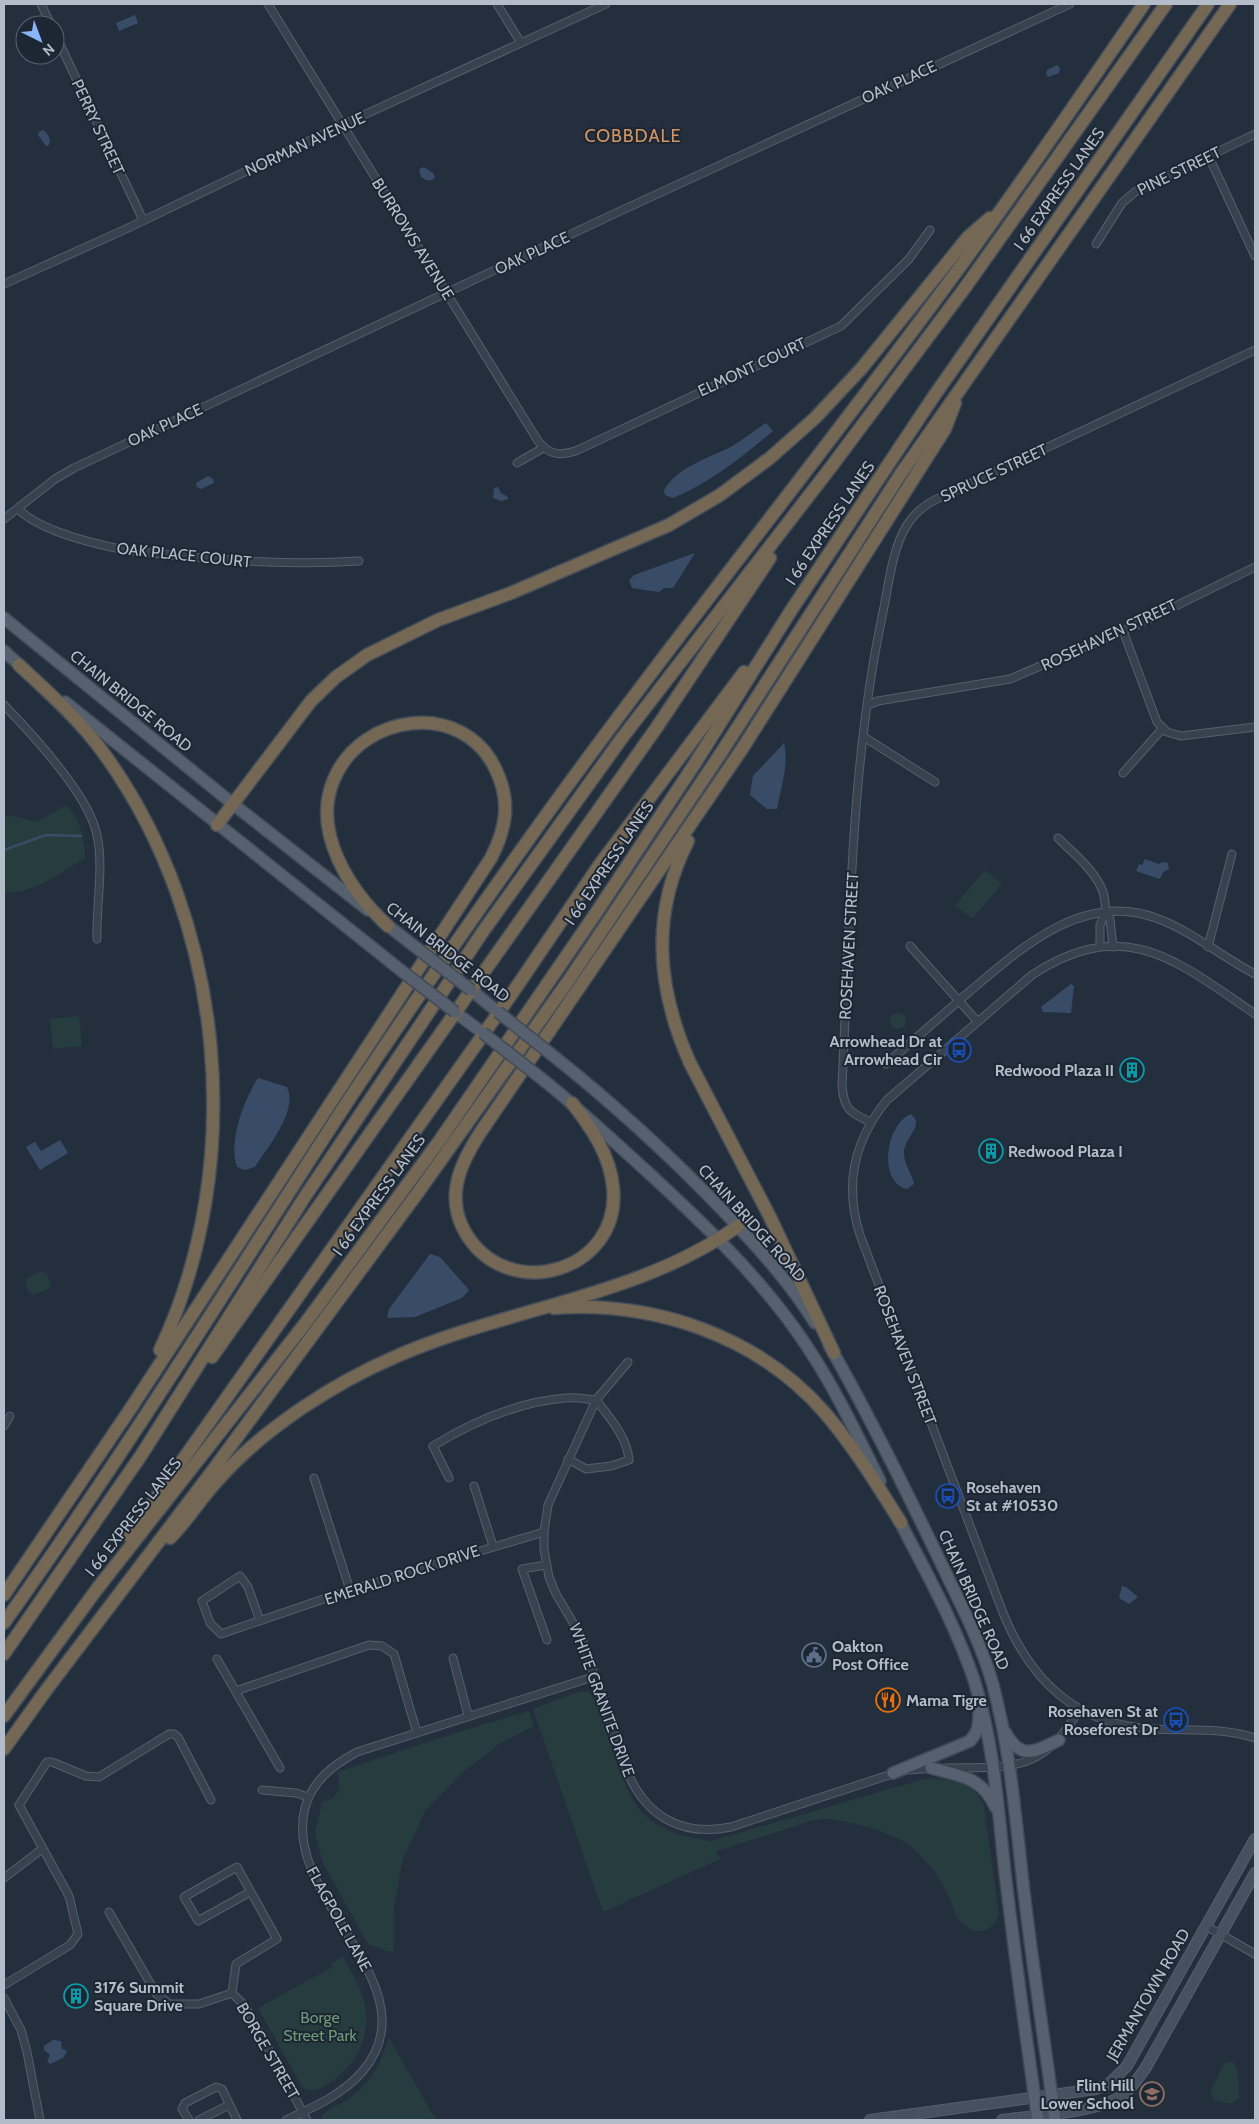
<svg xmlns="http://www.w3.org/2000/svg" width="1259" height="2124" viewBox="0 0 1259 2124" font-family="Cabin,sans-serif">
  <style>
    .green { fill: #263c3f }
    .water { fill: #394c67 }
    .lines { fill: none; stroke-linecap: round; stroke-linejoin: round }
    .stream { stroke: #394c67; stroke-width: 2.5 }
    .street-casing { stroke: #565f6c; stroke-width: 9 }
    .secondary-casing { stroke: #565f6c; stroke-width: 12 }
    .primary-casing { stroke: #414a57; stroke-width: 14 }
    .highway-casing { stroke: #434c59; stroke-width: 15 }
    .street { stroke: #38414e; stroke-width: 7 }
    .secondary { stroke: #465061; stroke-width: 10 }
    .primary { stroke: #56606e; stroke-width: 11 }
    .highway { stroke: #746855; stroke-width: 12 }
    .primary-bridge-casing { stroke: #414a57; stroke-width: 14; stroke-linecap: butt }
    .primary-bridge { stroke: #56606e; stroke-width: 11 }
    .labels { text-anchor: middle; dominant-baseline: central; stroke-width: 4; stroke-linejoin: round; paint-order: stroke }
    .street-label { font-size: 16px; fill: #b4bcc9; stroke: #1d2633 }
    .poi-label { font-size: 16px; font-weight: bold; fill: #b4bcc9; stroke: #1d2633; text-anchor: start }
    .park-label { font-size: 16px; fill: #6b9a76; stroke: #1d2633 }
    .neighbourhood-label { font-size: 18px; letter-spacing: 1px; fill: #d59563; stroke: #1d2633 }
  </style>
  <rect width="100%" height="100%" fill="#242f3e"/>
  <!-- green -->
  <g class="green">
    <path d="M67,805C81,822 84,837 85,858C58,874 36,893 4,893V816H13L37,822Z"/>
    <polygon points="985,870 1002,884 972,919 955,905"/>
    <circle cx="898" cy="1021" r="8"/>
    <polygon points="79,1016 82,1046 53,1049 50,1019"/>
    <polygon points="41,1271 46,1274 51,1283 49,1288 35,1295 29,1292 25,1283 27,1278"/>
    <path d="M581,1691L589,1692L598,1705C609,1736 623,1800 650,1820C668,1833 690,1838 711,1841L924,1779C947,1777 976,1781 984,1806L999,1914C993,1935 972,1936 959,1920C954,1914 953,1905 950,1899C939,1875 922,1852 899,1839C882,1830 841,1818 822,1819C812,1819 802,1825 793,1827C767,1835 742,1843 716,1851L720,1859L603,1912L533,1709Z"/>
    <polygon points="529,1711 534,1726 499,1744 461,1774 426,1810 403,1858 394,1907 394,1951 389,1952 368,1944 322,1861 315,1833 322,1802 333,1798 340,1788 337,1772 455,1733"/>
    <path d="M343,1957C353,1975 365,1993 366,2014C367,2026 364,2041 358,2052C351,2067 318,2101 302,2087L258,2008L332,1967L331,1963Z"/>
    <path d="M389,2038L436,2120H321C323,2109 339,2106 348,2099C370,2084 381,2063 389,2038Z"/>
    <path d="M1227,2062H1233L1236,2067C1238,2074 1240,2091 1239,2098L1230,2104L1214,2100L1210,2091C1216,2083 1220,2067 1227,2062Z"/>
  </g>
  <!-- water -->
  <g class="water">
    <polygon points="135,15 138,23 119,31 116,23"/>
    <polygon points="1057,65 1060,68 1059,73 1048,77 1046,74 1047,70"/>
    <path d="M43,130C48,134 51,138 49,145L46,146L38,135L39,132Z"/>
    <path d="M424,167L433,173L435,177C430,183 427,180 421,177L419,169Z"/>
    <path d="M766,423L773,431C743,456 710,483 673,498L665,495L664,490C678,466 710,458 734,445C745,438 755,430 766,423Z"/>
    <polygon points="208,476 213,479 214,483 201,489 197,487 196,483"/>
    <polygon points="498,487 501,493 508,497 508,499 501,501 493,498 494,488"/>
    <polygon points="695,553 673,588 664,588 659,592 632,588 629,580 634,575"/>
    <path d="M784,743C789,764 781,788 777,809H767L750,795L753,776Z"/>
    <polygon points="1145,859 1159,864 1163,862 1168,863 1169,869 1163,872 1160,879 1136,871 1139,864 1142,865"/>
    <polygon points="1071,984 1074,986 1071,1013 1043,1012 1041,1007"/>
    <path d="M258,1078L287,1087C298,1112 268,1146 255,1167L245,1170L237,1167C228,1142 244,1099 258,1078Z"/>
    <path d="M911,1114L916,1120C917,1132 904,1140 904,1153C904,1165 912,1173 914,1184L907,1189C878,1182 885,1125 911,1114Z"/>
    <polygon points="60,1140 68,1153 40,1170 26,1147 35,1142 41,1151"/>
    <polygon points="430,1254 440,1257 469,1290 462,1298 415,1317 387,1318 389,1309"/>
    <polygon points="1122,1586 1126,1587 1138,1597 1129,1604 1119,1598"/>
    <polygon points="53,2040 61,2041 62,2049 67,2051 63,2058 50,2064 47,2062 50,2055 44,2050 44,2046"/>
  </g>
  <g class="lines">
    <!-- stream -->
    <polyline class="stream" points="4,850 46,835 81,836"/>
    <!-- street casing -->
    <g class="street-casing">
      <g id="street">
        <polyline points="41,4 51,25"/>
        <path d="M268,4L538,441C550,456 561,456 578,450L841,326L909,259L930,230"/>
        <polyline points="497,4 521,43"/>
        <polyline points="55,34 143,220"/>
        <polyline points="1209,157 1255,256"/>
        <polyline points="1096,244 1122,203 1136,191 1255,134"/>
        <polyline points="4,284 126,229 342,125 606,4"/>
        <polyline points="517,463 543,448"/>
        <path d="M18,509C40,531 95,544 125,550C203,559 281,566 359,561"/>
        <polyline points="4,519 55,479 74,468 616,213 1070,4"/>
        <polyline points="1123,631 1157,722 1167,732 1181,736 1255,727"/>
        <path d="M4,705C33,735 89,795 97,835C104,867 96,906 97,939"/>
        <polyline points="868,705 878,701 1010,679 1141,623 1255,567"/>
        <polyline points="864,737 935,782"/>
        <polyline points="1123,773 1163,728"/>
        <path d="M1058,838C1074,854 1095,870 1103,892C1105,898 1105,905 1106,911"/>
        <polyline points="910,946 977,1021"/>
        <polyline points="1100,947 1100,925 1106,911 1110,919 1113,947"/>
        <polyline points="1208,947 1232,854"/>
        <path d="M1255,1014C1177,961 1125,914 1032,975L887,1100C854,1140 844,1185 860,1235L1003,1613C1031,1681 1076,1725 1153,1729C1187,1731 1222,1727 1255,1738"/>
        <path d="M886,1064C914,1040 941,1016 969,992C1021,948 1083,891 1156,918C1192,931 1222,957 1255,974"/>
        <path d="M870,1122C849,1112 844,1109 842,1086C850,928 850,767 883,612C889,584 892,549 907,525C914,514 923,506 935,500L1255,350"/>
        <path d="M628,1362L596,1400L548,1505L544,1532V1549L549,1577L556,1594L581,1636L627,1771C646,1817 682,1837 731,1827L895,1773"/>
        <polyline points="4,1426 10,1416"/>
        <polyline points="314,1478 350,1590"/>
        <path d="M449,1478L433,1446C472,1422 519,1402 565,1398C575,1397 586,1399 596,1400C610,1418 627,1437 629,1460L611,1466L586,1469L568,1459"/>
        <polyline points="474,1486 493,1546"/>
        <polyline points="546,1565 522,1569 547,1640"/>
        <polyline points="260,1621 248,1587 240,1576 202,1601 210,1623 221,1634 350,1590 544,1532"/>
        <polyline points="453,1658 468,1715"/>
        <polyline points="217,1659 280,1768"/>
        <polyline points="236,1691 369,1645 382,1646 394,1654 417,1733"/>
        <path d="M946,1768C1012,1767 1042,1773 1079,1710"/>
        <polyline points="908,1770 935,1768"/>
        <polyline points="262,1790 296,1793 308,1797"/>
        <polyline points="4,1878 42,1849"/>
        <polyline points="109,1912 157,1995 170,2004 199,2004 232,1993"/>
        <polyline points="1206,1926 1255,1954"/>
        <polyline points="4,1985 70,1945 78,1934 69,1896 19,1805 47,1762 52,1762 86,1776 99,1777 169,1734 174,1734 178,1737 211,1800"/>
        <polyline points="232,1993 236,1964 277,1939 237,1867 184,1897 198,1921 250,1892"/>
        <polyline points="232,1993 245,2006 307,2120"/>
        <polyline points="4,1998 21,2030 27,2052 40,2120"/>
        <polyline points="189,2120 182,2109 185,2103 216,2087 222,2089 237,2120"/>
        <polyline points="199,2120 229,2105"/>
        <path d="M286,2120C312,2108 342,2095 362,2072C436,1987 281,1899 305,1808C312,1781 333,1765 357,1752L596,1676"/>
      </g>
    </g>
    <!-- secondary casing -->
    <g class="secondary-casing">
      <g id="secondary">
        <polyline points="870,2120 1096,2089 1110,2083 1127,2066 1255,1839"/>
        <path d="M1002,2120C1031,2116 1102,2112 1123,2095C1132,2088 1138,2078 1145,2069L1255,1873"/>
      </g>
    </g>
    <!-- primary casing -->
    <g class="primary-casing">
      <g id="primary">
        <polyline points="4,618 233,804 368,910"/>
        <polyline points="4,651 25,670"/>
        <polyline points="65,702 403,972"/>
        <polyline points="382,921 418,949"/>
        <polyline points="471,990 498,1012"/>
        <polyline points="455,1012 483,1033"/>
        <path d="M551,1054C614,1104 673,1158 729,1217C760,1250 791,1284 815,1323"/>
        <path d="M537,1075C577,1106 613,1141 651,1175C707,1227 763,1280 806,1345C835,1388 857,1435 880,1481"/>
        <path d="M829,1345C869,1415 905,1488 940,1561C959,1601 981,1642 993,1685C1011,1753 1016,1823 1024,1892C1033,1969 1045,2044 1055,2120"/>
        <path d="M897,1516C924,1569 955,1623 974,1680C994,1743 998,1808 1005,1873C1015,1956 1026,2038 1038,2120"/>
        <path d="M1005,1732C1021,1761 1035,1752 1059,1740"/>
        <path d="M931,1768C961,1776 982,1777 996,1808"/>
        <path d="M893,1773L970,1741C978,1732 979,1725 979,1714"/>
      </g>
    </g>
    <!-- highway casing -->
    <g class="highway-casing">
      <g id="highway">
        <path d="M19,665C49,693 81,721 105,755C225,922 248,1164 160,1350"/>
        <polyline points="217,825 311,701 336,677 367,655 438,620 511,593 669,525 720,495 770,458 815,418 861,369 968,237 990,218"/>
        <path d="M688,841C650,915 657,989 690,1063L770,1217L834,1353"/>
        <path d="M572,1103C591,1127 610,1155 613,1187C622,1272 507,1305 465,1232C445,1197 460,1164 480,1133L742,749L945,429L955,403"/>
        <path d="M554,1308C655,1301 758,1336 825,1413C854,1447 878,1486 901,1523"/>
        <polyline points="212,1357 657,727 770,558"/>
        <polyline points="129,1536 509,998 600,864 744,672"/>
        <path d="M170,1538C188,1520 201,1498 218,1480C264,1428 334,1383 397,1356C507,1308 639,1297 738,1226"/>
        <path d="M4,1595L131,1408L491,858C507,827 511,800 495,768C462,700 362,713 334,779C311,832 350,891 388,926"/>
        <path d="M4,1623C116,1466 218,1303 322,1141C381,1049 444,959 507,870C637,685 779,510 914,329C994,223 1069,113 1144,4"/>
        <polyline points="4,1654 142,1454 304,1198 484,930 622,738 831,467 964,289 1166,4"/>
        <polyline points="4,1716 97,1589 304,1325 440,1140 596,913 694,765 792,609 932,399 1208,4"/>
        <polyline points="4,1749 47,1689 210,1474 419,1191 569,980 721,753 900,475 1230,4"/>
      </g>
    </g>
    <!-- street -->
    <use href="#street" class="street"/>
    <!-- secondary -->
    <use href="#secondary" class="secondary"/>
    <!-- primary -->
    <use href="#primary" class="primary"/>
    <!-- highway -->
    <use href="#highway" class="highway"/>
    <!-- primary-bridge casing -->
    <g class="primary-bridge-casing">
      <g id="primary-bridge">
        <polyline points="418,949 471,990"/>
        <polyline points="403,972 455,1012"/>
        <polyline points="498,1012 551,1054"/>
        <polyline points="483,1033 537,1075"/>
      </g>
    </g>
    <!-- primary-bridge -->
    <use href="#primary-bridge" class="primary-bridge"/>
  </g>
  <!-- icons -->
  <defs>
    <g id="bus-ring" transform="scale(1.25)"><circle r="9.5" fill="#1d2633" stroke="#1a4fb4" stroke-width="1.5"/><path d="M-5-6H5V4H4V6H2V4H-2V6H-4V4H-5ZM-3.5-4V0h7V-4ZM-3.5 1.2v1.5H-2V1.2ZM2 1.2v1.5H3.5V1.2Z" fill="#1a4fb4"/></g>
    <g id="building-ring" transform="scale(1.25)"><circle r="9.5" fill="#1d2633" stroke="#0f9aa8" stroke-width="1.5"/><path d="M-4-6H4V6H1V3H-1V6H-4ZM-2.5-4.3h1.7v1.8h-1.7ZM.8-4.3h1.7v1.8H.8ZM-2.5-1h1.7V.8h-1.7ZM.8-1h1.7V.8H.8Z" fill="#0f9aa8"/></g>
    <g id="civic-ring" transform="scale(1.25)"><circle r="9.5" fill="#1d2633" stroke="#5c6f8a" stroke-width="1.5"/><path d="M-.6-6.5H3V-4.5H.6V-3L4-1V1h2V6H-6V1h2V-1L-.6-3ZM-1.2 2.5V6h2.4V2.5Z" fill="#5c6f8a"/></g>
    <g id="restaurant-ring" transform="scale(1.25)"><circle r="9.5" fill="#1d2633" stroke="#e8710a" stroke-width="1.5"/><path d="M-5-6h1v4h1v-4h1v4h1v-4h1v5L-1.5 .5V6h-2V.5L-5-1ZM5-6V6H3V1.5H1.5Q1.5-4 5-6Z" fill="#e8710a"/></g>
    <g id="school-ring" transform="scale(1.25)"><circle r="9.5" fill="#1d2633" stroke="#8d6e63" stroke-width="1.5"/><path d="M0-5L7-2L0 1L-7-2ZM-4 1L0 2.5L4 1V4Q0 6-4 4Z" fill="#8d6e63"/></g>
  </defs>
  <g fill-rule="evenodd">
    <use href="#bus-ring" x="959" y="1050"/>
    <use href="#building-ring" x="1132" y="1070"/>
    <use href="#building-ring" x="991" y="1151"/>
    <use href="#bus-ring" x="948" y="1496"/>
    <use href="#civic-ring" x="814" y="1655"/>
    <use href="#restaurant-ring" x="888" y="1700"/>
    <use href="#bus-ring" x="1176" y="1720"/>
    <use href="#building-ring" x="76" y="1996"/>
    <use href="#school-ring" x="1152" y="2094"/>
  </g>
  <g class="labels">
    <!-- street labels -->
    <g class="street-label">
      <text transform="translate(899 82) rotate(-25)">OAK PLACE</text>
      <text transform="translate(98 127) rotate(65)">PERRY STREET</text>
      <text transform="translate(305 144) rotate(-25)">NORMAN AVENUE</text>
      <text transform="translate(1179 171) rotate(-26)">PINE STREET</text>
      <text transform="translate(1059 189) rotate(-55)">I 66 EXPRESS LANES</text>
      <text transform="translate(413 239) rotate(58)">BURROWS AVENUE</text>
      <text transform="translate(532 253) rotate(-25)">OAK PLACE</text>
      <text transform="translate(752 367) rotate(-25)">ELMONT COURT</text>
      <text transform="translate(165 425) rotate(-25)">OAK PLACE</text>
      <text transform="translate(994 473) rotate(-25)">SPRUCE STREET</text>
      <text transform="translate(830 523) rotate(-56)">I 66 EXPRESS LANES</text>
      <text transform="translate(184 555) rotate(6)">OAK PLACE COURT</text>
      <text transform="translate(1109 635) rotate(-25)">ROSEHAVEN STREET</text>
      <text transform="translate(131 701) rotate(39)">CHAIN BRIDGE ROAD</text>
      <text transform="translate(609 863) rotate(-56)">I 66 EXPRESS LANES</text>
      <text transform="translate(849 946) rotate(-87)">ROSEHAVEN STREET</text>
      <text transform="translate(448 952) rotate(38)">CHAIN BRIDGE ROAD</text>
      <text transform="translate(379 1195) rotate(-54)">I 66 EXPRESS LANES</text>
      <text transform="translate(752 1223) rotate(48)">CHAIN BRIDGE ROAD</text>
      <text transform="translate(905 1355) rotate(69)">ROSEHAVEN STREET</text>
      <text transform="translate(133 1517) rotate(-52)">I 66 EXPRESS LANES</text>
      <text transform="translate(402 1575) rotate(-18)">EMERALD ROCK DRIVE</text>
      <text transform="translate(974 1600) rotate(66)">CHAIN BRIDGE ROAD</text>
      <text transform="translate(602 1700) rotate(70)">WHITE GRANITE DRIVE</text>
      <text transform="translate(339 1919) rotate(61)">FLAGPOLE LANE</text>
      <text transform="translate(1148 1995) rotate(-60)">JERMANTOWN ROAD</text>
      <text transform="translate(268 2051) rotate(60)">BORGE STREET</text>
    </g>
    <!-- poi labels -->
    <g class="poi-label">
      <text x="942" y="1041" text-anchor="end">Arrowhead Dr at<tspan x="942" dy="18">Arrowhead Cir</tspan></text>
      <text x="1114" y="1070" text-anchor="end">Redwood Plaza II</text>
      <text x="1008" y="1151">Redwood Plaza I</text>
      <text x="966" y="1487">Rosehaven<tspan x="966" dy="18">St at #10530</tspan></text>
      <text x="832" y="1646">Oakton<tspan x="832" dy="18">Post Office</tspan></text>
      <text x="906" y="1700">Mama Tigre</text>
      <text x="1158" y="1711" text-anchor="end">Rosehaven St at<tspan x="1158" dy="18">Roseforest Dr</tspan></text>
      <text x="94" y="1987">3176 Summit<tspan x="94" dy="18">Square Drive</tspan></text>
      <text x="1134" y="2085" text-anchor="end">Flint Hill<tspan x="1134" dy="18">Lower School</tspan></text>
    </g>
    <!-- park labels -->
    <g class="park-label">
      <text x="320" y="2017">Borge<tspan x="320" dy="18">Street Park</tspan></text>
    </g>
    <!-- neighbourhood labels -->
    <g class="neighbourhood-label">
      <text x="633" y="136">COBBDALE</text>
    </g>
  </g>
  <!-- border -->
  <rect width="1259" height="2124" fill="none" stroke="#b4bcc9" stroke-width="10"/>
  <!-- north arrow -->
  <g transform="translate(40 40) rotate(138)"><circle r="24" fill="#1d2633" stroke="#59626f"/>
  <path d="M0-4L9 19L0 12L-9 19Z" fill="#8ab4f8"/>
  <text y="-8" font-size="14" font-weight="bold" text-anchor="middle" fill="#b4bcc9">N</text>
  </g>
</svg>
